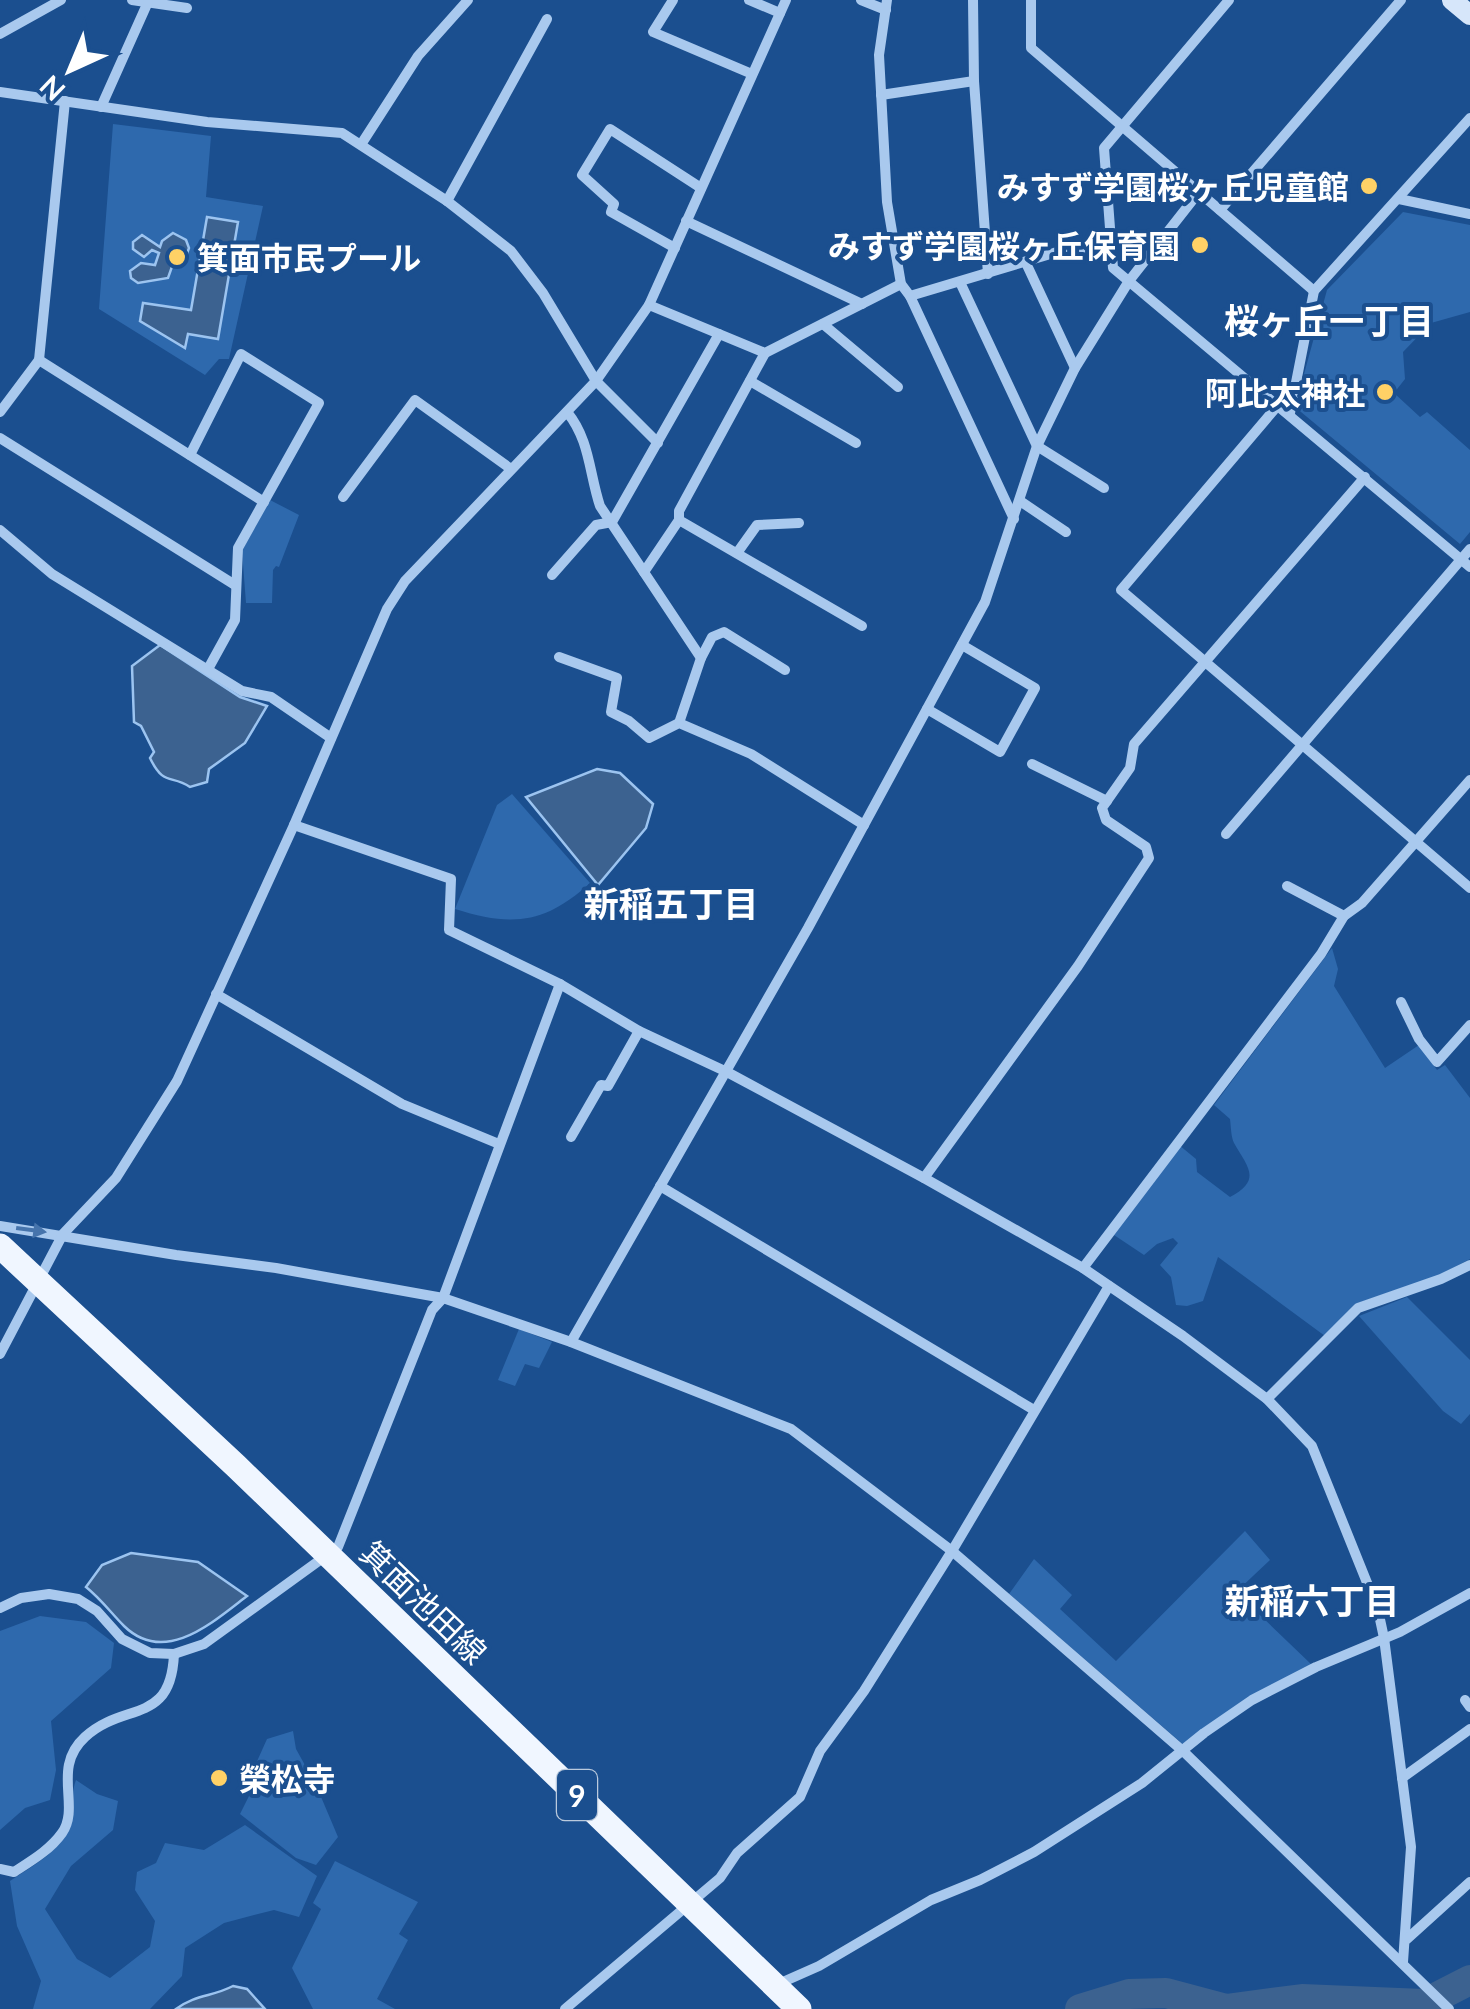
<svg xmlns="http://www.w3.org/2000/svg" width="1470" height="2009" viewBox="0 0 1470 2009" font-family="Lato,'Noto Sans JP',sans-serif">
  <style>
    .green { fill: #2e69ad }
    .water { fill: #3c6290; stroke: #9cc4f0; stroke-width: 2.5 }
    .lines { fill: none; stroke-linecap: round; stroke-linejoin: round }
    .river { stroke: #3c6290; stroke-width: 30 }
    .street { stroke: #a9c9ee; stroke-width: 10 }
    .secondary { stroke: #d6e6fa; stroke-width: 20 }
    .primary { stroke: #f0f6ff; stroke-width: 25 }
    .oneway { fill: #4674ac }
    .poi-dot { fill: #ffd166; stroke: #1b4f8f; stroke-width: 4 }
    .labels { text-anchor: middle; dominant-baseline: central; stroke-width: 8; stroke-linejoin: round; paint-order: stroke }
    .shield { fill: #1b4f8f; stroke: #bbcadd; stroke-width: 2.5 }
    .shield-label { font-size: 30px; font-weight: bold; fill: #fff }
    .poi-label { font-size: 32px; font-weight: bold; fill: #fff; stroke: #1b4f8f; text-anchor: end }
    .street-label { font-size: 32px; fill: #fff; stroke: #1b4f8f }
    .neighbourhood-label { font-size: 35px; font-weight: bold; fill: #fff; stroke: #1b4f8f }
  </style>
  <rect width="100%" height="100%" fill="#1b4f8f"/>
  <!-- green -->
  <g class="green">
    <polygon points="113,124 211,136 206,197 263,206 229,359 219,359 205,375 99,309"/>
    <polygon points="1403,212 1470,225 1470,312 1431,323 1403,352 1405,379 1394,393 1420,417 1427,412 1470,450 1470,532 1460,544 1295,407 1327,290"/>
    <polygon points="270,500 299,515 279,567 276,566 273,570 272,603 246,603 242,551"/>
    <path d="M512,794L590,883C545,924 512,927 455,909L497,805Z"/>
    <path d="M1332,948L1338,969L1334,986L1385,1068L1419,1045L1437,1070L1445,1065L1470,1098V1259L1440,1275L1355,1304L1325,1336L1218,1257L1203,1301L1187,1306L1176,1305L1171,1277L1160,1265L1178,1243L1173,1238L1157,1244L1144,1255L1114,1235L1179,1145L1196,1159L1197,1172L1230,1197C1263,1180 1247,1166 1234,1143C1231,1137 1231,1127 1230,1119L1214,1105Z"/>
    <polygon points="1407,1297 1470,1360 1470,1414 1461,1424 1443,1411 1359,1316"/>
    <polygon points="519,1329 552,1342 539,1368 525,1364 515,1386 498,1380"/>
    <polygon points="1245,1531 1270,1560 1236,1592 1312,1665 1185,1746 1009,1594 1034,1559 1072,1595 1060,1609 1116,1661"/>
    <polygon points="40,1616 86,1622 114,1643 111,1668 51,1721 56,1770 50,1800 25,1808 0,1830 0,1631"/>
    <polygon points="293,1731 296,1749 316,1785 338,1837 316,1865 296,1858 240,1814 256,1782 250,1777 267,1739"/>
    <path d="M76,1780L97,1794L118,1801L113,1830L71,1866L45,1909L77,1959L110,1978L150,1947L155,1921L135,1890L137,1872L156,1863L165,1843L204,1850L245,1825L317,1876L299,1917L274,1910L254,1915L224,1923L185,1948L182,1976L150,2009H33L41,1981L17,1926L10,1881C32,1866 66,1849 72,1820C76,1805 70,1795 76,1780Z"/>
    <polygon points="335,1861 418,1902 399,1934 408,1940 377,1999 395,2009 313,2009 292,1968 321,1909 313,1903"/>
  </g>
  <!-- water -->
  <g class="water">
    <polygon points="207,217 238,222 218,339 188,334 185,348 140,321 143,303 191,310"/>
    <polygon points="173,233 186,240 189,248 186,256 174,261 168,278 138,283 131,278 130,271 141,263 155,265 159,253 152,250 144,257 133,249 133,242 142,235 160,247 162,241"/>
    <path d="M160,645L240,697L267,706L245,743L209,769L207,782L190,787C171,774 164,787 150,758L154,752L141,726L134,722L132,666Z"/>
    <polygon points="597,769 620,773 653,804 646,828 598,885 526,797"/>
    <path d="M131,1553L198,1562L247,1596C213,1622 165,1666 124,1626C111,1613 101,1599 86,1587L102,1565Z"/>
    <path d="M233,1986L247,1989L265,2009H176C196,1994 212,1997 233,1986Z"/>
  </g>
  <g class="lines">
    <!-- river -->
    <polyline class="river" points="1080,2009 1129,1994 1166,1993 1226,2009 1302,1999 1423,2004 1470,1980"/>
    <!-- street -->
    <g class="street">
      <polyline points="132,0 187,8"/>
      <polyline points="673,0 653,32 752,74"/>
      <polyline points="749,0 780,13"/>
      <polyline points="861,0 886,10"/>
      <polyline points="887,0 879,55 887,202 901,284 910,296 1014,519"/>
      <polyline points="973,0 974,81 988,274"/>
      <polyline points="1031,0 1031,48 1314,291"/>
      <polyline points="1229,0 1104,148 1113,268 1470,567"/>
      <polyline points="0,34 61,0"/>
      <polyline points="0,92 207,122 342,133 447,201 511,251 543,293 596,381 658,443"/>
      <polyline points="881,95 974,81"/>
      <polyline points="101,107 148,2"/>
      <polyline points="362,143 418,56 468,0"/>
      <polyline points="1399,199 1470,214"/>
      <polyline points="447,201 547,19"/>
      <polyline points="1220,210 1401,0"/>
      <polyline points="686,221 862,304"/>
      <polyline points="675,248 611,212 614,204 582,175 610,129 701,188"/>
      <polyline points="1026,263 1075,368"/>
      <polyline points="960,282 1037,446 1104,488"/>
      <polyline points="910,296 1057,252 1110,248"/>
      <polyline points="649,305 765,353 901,284"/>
      <polyline points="823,324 898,387"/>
      <polyline points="39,360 264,502"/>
      <polyline points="750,381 856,443"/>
      <polyline points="1279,404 1121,590 1470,888"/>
      <polyline points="0,412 39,360 65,101"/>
      <path d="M567,412C590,440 589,473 600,506L701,658"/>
      <polyline points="1290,413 1314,291 1470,118"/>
      <polyline points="0,438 235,585"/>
      <polyline points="190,455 241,354 319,403 238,548 235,620 208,669"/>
      <polyline points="343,497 415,400 511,469"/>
      <polyline points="1020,501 1066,532"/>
      <polyline points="679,520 862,626"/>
      <polyline points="0,530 52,574 242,691 271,697 331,738"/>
      <polyline points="737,553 757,525 799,523"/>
      <polyline points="644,572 679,520 679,511 765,353"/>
      <polyline points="552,575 596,525 612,522 719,334"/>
      <polyline points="559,657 617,678 611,712 629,721 649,738 679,723 751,754 864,825"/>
      <polyline points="927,709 1000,752 1035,688 962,645"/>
      <polyline points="679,723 701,658 712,637 724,632 785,670"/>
      <polyline points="1032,764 1107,801"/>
      <polyline points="294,825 451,879 449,930 560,984 639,1031 727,1072 924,1178 1083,1268 1183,1336 1267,1399 1312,1446 1378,1610 1384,1638 1411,1847 1403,1962"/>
      <polyline points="1226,834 1470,549"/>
      <polyline points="1287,886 1344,916"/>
      <polyline points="216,994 402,1104 499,1144"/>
      <polyline points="1401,1002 1419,1039 1437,1062 1470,1025"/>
      <polyline points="571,1137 601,1085 608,1086 639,1031"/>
      <polyline points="924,1178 1078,966 1149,858 1146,847 1106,820 1102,808 1130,768 1134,744 1365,477"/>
      <polyline points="660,1186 1034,1410"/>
      <polyline points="0,1226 176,1255 276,1268 443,1298 571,1342 791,1429 952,1551 1184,1752 1449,2009"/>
      <polyline points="1083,1268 1321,954 1344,916 1362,903 1470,780"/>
      <polyline points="571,1342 808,928 985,602 1037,446 1075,368 1129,281 1199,192"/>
      <polyline points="0,1354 63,1234 116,1178 177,1081 294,825 387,609 405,581 596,381 649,305 786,0"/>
      <polyline points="1267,1399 1358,1308 1441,1279 1470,1265"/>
      <polyline points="0,1608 21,1598 49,1594 78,1599 97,1611 122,1639 150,1653 174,1654 204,1644 338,1547 432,1310 443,1298 560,984"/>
      <polyline points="1465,1700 1470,1707"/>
      <polyline points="1402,1778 1470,1729"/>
      <path d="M0,1869L14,1872C31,1861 50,1850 62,1833C81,1806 51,1768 85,1737C124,1701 171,1726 174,1654"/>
      <polyline points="1407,1939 1470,1882"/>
      <polyline points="776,1985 819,1966 931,1900 980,1880 1034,1852 1142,1783 1204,1733 1252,1700 1316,1667 1400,1632 1470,1593"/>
      <polyline points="565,2009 720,1878 737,1853 800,1797 820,1751 864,1691 952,1551 1109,1286"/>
    </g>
    <!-- secondary -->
    <polyline class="secondary" points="1452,0 1470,15"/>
    <!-- primary -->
    <polyline class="primary" points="0,1246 236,1466 799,2009"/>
  </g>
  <!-- one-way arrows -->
  <defs><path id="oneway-solid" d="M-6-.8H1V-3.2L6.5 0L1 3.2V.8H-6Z" transform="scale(2.5)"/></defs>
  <use class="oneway" href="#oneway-solid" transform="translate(31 1230) rotate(8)"/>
  <!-- markers -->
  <g class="poi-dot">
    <circle cx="1369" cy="186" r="10"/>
    <circle cx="1200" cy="245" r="10"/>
    <circle cx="177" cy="257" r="10"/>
    <circle cx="1385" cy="392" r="10"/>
    <circle cx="219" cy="1778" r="10"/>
  </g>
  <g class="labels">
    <!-- shield labels -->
    <rect class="shield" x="557" y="1770" width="40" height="50" rx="8"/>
    <g class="shield-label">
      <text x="577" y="1795">9</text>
    </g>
    <!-- poi labels -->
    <g class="poi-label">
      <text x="1349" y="186">みすず学園桜ヶ丘児童館</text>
      <text x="1180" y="245">みすず学園桜ヶ丘保育園</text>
      <text x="197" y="257" text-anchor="start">箕面市民プール</text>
      <text x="1365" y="392">阿比太神社</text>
      <text x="239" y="1778" text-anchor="start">榮松寺</text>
    </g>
    <!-- street labels -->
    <g class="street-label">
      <text transform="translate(424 1602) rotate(44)">箕面池田線</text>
    </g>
    <!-- neighbourhood labels -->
    <g class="neighbourhood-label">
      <text x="1329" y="320">桜ヶ丘一丁目</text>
      <text x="671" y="903">新稲五丁目</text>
      <text x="1312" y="1600">新稲六丁目</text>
    </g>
  </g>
  <!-- north arrow -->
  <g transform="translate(70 70) rotate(224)" stroke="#1b4f8f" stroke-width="8" paint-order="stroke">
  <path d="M0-8L18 38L0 25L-18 38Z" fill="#ffffff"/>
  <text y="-15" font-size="28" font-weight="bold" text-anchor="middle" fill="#ffffff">N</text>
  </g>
</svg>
